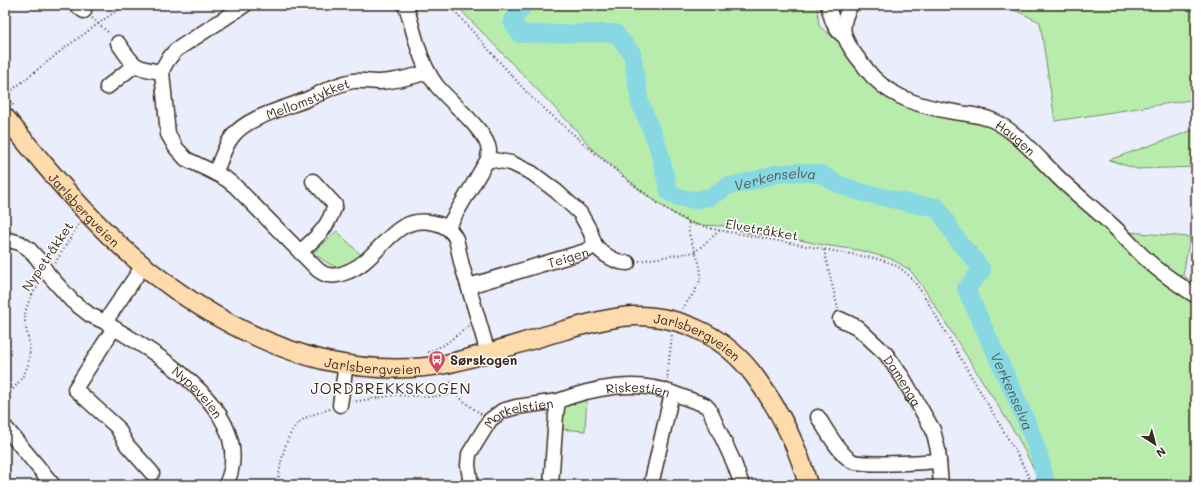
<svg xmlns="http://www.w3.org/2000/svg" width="1201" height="490" viewBox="0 0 1201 490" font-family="Mali,sans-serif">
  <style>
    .green { fill: #b8ecad; stroke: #7a8b66 }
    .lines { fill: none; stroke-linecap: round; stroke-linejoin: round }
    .river { stroke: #87d8e2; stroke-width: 18 }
    .minor-casing { stroke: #3b2a1e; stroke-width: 17 }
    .major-casing { stroke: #3b2a1e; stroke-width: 21 }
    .path { stroke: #3b2a1e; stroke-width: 2; stroke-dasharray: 1 3; stroke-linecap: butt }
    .minor { stroke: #fff; stroke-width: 14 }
    .major { stroke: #fedbac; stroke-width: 18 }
    .labels { text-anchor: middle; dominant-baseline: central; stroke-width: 3; stroke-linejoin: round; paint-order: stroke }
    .street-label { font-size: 13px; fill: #3b2a1e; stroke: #fff }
    .poi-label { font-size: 13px; font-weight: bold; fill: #3b2a1e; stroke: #fff; text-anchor: start }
    .water-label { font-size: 14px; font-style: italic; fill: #525e59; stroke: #fff }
    .quarter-label { font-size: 15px; letter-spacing: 1px; fill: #3b2a1e; stroke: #fff }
  </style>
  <rect width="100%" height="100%" fill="#e9edfc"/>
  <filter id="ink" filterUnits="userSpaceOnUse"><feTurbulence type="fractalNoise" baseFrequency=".025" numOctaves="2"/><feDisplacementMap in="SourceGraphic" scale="8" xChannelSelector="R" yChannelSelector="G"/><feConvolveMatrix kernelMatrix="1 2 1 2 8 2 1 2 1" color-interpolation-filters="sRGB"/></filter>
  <g filter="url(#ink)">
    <!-- green -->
    <g class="green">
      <polygon points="456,5 817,5 819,26 925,111 993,123 1115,231 1190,237 1183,275 1196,285 1196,485 1042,485 1017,436 923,287 910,270 892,259 858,250 823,245 781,236 752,234 726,226 695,225 680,218 645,194 592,149 579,133"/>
      <polygon points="1004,5 1196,5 1196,99 1055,121 1040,22"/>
      <polygon points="1196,129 1196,167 1137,169 1109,160"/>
      <path d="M337,231L363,257C335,272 339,270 313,253Z"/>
      <polygon points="587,395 585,431 559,429 565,404"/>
    </g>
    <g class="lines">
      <!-- river -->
      <path class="river" id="s1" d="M524,5L512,21L520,34L615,33L632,53L640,103L658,146L669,192L677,197L694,200L710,197L728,186L748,182L776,174L799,172L821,174L838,184L860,192L918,205L937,207L960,244L970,254L982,270L966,289C981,322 997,356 1012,389C1026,420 1041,452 1046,485"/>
      <!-- minor casing -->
      <g class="minor-casing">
        <g id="minor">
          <polyline points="76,5 84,11"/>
          <path d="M245,5L176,50C170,57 164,63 162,72L168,134L176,148L186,159L215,173L226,179L235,186L318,270C321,272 325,275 329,275C333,276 340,275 344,273C382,261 391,212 435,223C444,225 452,230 456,239C458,246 460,258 462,266C471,295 480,324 488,354"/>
          <path d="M404,5L407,9C415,35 420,64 437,86C450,102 487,131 489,150C489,153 488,156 488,159L448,227"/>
          <path d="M828,5C831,17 834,30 844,36"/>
          <path id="s2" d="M851,5C838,27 843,39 857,57C863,64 868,72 874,78C896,100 925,107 954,112C967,114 980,115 992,120C1016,130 1042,162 1061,180C1078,196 1096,210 1113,226C1124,236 1134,248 1145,258C1160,273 1178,284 1196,296"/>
          <path d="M118,43C134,66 133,68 162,72"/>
          <polyline points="107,87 135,65"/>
          <path id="s3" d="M215,173C221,161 224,147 232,137C247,116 288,108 310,98C325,91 336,84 353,81C362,80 371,82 380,82C397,81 412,77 428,72"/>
          <polyline points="5,239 20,243 29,249 38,259 48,274 72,301 90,315 105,322"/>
          <path d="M595,245C602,254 616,263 628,263"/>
          <path d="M300,252C317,237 328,228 335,205L313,181"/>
          <polyline points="143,266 105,322 114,328 75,389 117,427 127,445 152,473"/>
          <path id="s4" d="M469,286L586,251L595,245L590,231L580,213L556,191L532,173L511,163L488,159"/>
          <path id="s5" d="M840,319L857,327L886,354L903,378L933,430L938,450L941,485"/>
          <path id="s6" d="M114,328C164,358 258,415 226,485"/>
          <polyline points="672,393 705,405 709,409 734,463 742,485"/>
          <path id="s7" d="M558,401C592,388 638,379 672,393L651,485"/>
          <polyline points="340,405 346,364"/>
          <path d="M818,417C825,428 840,455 852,461C861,466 925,462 939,461"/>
          <polyline points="5,427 53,485"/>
          <path id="s8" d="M471,485L468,465L469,454L490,420L502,411L516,407L558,401L556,415L551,485"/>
        </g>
      </g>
      <!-- major casing -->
      <g class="major-casing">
        <g id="major">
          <path id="s9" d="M5,117C32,150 59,184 89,215C151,281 238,340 327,361C365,369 408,371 446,364C486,355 525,341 565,330C587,324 611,317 633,316C683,315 727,338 756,378C780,411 798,446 808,485"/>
        </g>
      </g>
      <!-- path -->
      <g class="path">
        <path d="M449,5L530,96L583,143L627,180L666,209L689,222L713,229L873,258C900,264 907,271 923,294L1017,454L1033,485"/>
        <polyline points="92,18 110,34"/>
        <polyline points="5,95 14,106"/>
        <polyline points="6,95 62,50 109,16 126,5"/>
        <polyline points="824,250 838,309"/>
        <polyline points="639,261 695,252 719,231"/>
        <polyline points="55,263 79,224"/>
        <path d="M682,309C688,300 695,293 699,283C707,263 685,242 689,222"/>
        <polyline points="428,352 444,345 469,326"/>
        <path d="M450,378C452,395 467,404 481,414"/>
        <polyline points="667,380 672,334"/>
        <path d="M5,398C15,387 27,375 29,359C32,344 24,328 25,316C26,304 33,292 40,283"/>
        <polyline points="352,402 395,395 428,397 456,394"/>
        <path d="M277,485C281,465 284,430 304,419C312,414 322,412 330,409"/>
      </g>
      <!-- minor -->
      <use href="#minor" class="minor"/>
      <!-- major -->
      <use href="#major" class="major"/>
    </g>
  </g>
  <!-- icons -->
  <defs>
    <g id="bus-pin" transform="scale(0.9)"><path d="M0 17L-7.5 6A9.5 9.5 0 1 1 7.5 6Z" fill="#d1495b" stroke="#fff"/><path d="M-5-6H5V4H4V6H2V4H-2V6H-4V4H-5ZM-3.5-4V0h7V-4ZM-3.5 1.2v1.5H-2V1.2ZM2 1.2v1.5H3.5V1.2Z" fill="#fff"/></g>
  </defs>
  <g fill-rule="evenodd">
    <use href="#bus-pin" x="437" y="359"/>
  </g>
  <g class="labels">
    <!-- street labels -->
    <g class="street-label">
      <text stroke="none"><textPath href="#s3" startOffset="126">Mellomstykket</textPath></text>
      <text stroke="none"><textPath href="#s2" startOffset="241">Haugen</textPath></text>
      <text stroke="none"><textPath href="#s9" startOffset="122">Jarlsbergveien</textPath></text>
      <text transform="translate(762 229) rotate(10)">Elvetråkket</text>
      <text stroke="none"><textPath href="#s4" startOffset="103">Teigen</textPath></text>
      <text transform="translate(47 256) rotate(-56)">Nypetråkket</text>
      <text stroke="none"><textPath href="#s9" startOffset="794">Jarlsbergveien</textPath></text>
      <text stroke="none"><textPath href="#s9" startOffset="458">Jarlsbergveien</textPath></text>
      <text stroke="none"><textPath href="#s5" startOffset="90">Damenga</textPath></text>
      <text stroke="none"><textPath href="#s6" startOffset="106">Nypeveien</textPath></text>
      <text stroke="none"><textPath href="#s7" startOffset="82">Riskestien</textPath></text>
      <text stroke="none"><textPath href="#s8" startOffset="101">Morkelstien</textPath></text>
    </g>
    <!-- poi labels -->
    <g class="poi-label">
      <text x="450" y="359">Sørskogen</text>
    </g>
    <!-- water labels -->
    <g class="water-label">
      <text stroke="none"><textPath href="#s1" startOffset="413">Verkenselva</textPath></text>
      <text stroke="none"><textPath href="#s1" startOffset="796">Verkenselva</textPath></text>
    </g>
    <!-- quarter labels -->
    <g class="quarter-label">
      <text x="391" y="388">JORDBREKKSKOGEN</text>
    </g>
  </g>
  <!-- margin -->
  <rect width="1201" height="490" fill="none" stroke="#fff" stroke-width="20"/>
  <rect x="10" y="10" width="1181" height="470" fill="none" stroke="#3b2a1e" stroke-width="1.5" filter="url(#ink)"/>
  <!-- north arrow -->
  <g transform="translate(1155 444) rotate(144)" stroke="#ffffff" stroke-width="3" paint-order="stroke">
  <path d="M0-3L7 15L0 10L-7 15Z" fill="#3b2a1e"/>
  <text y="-6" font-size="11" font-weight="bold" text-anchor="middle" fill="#3b2a1e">N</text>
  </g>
</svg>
